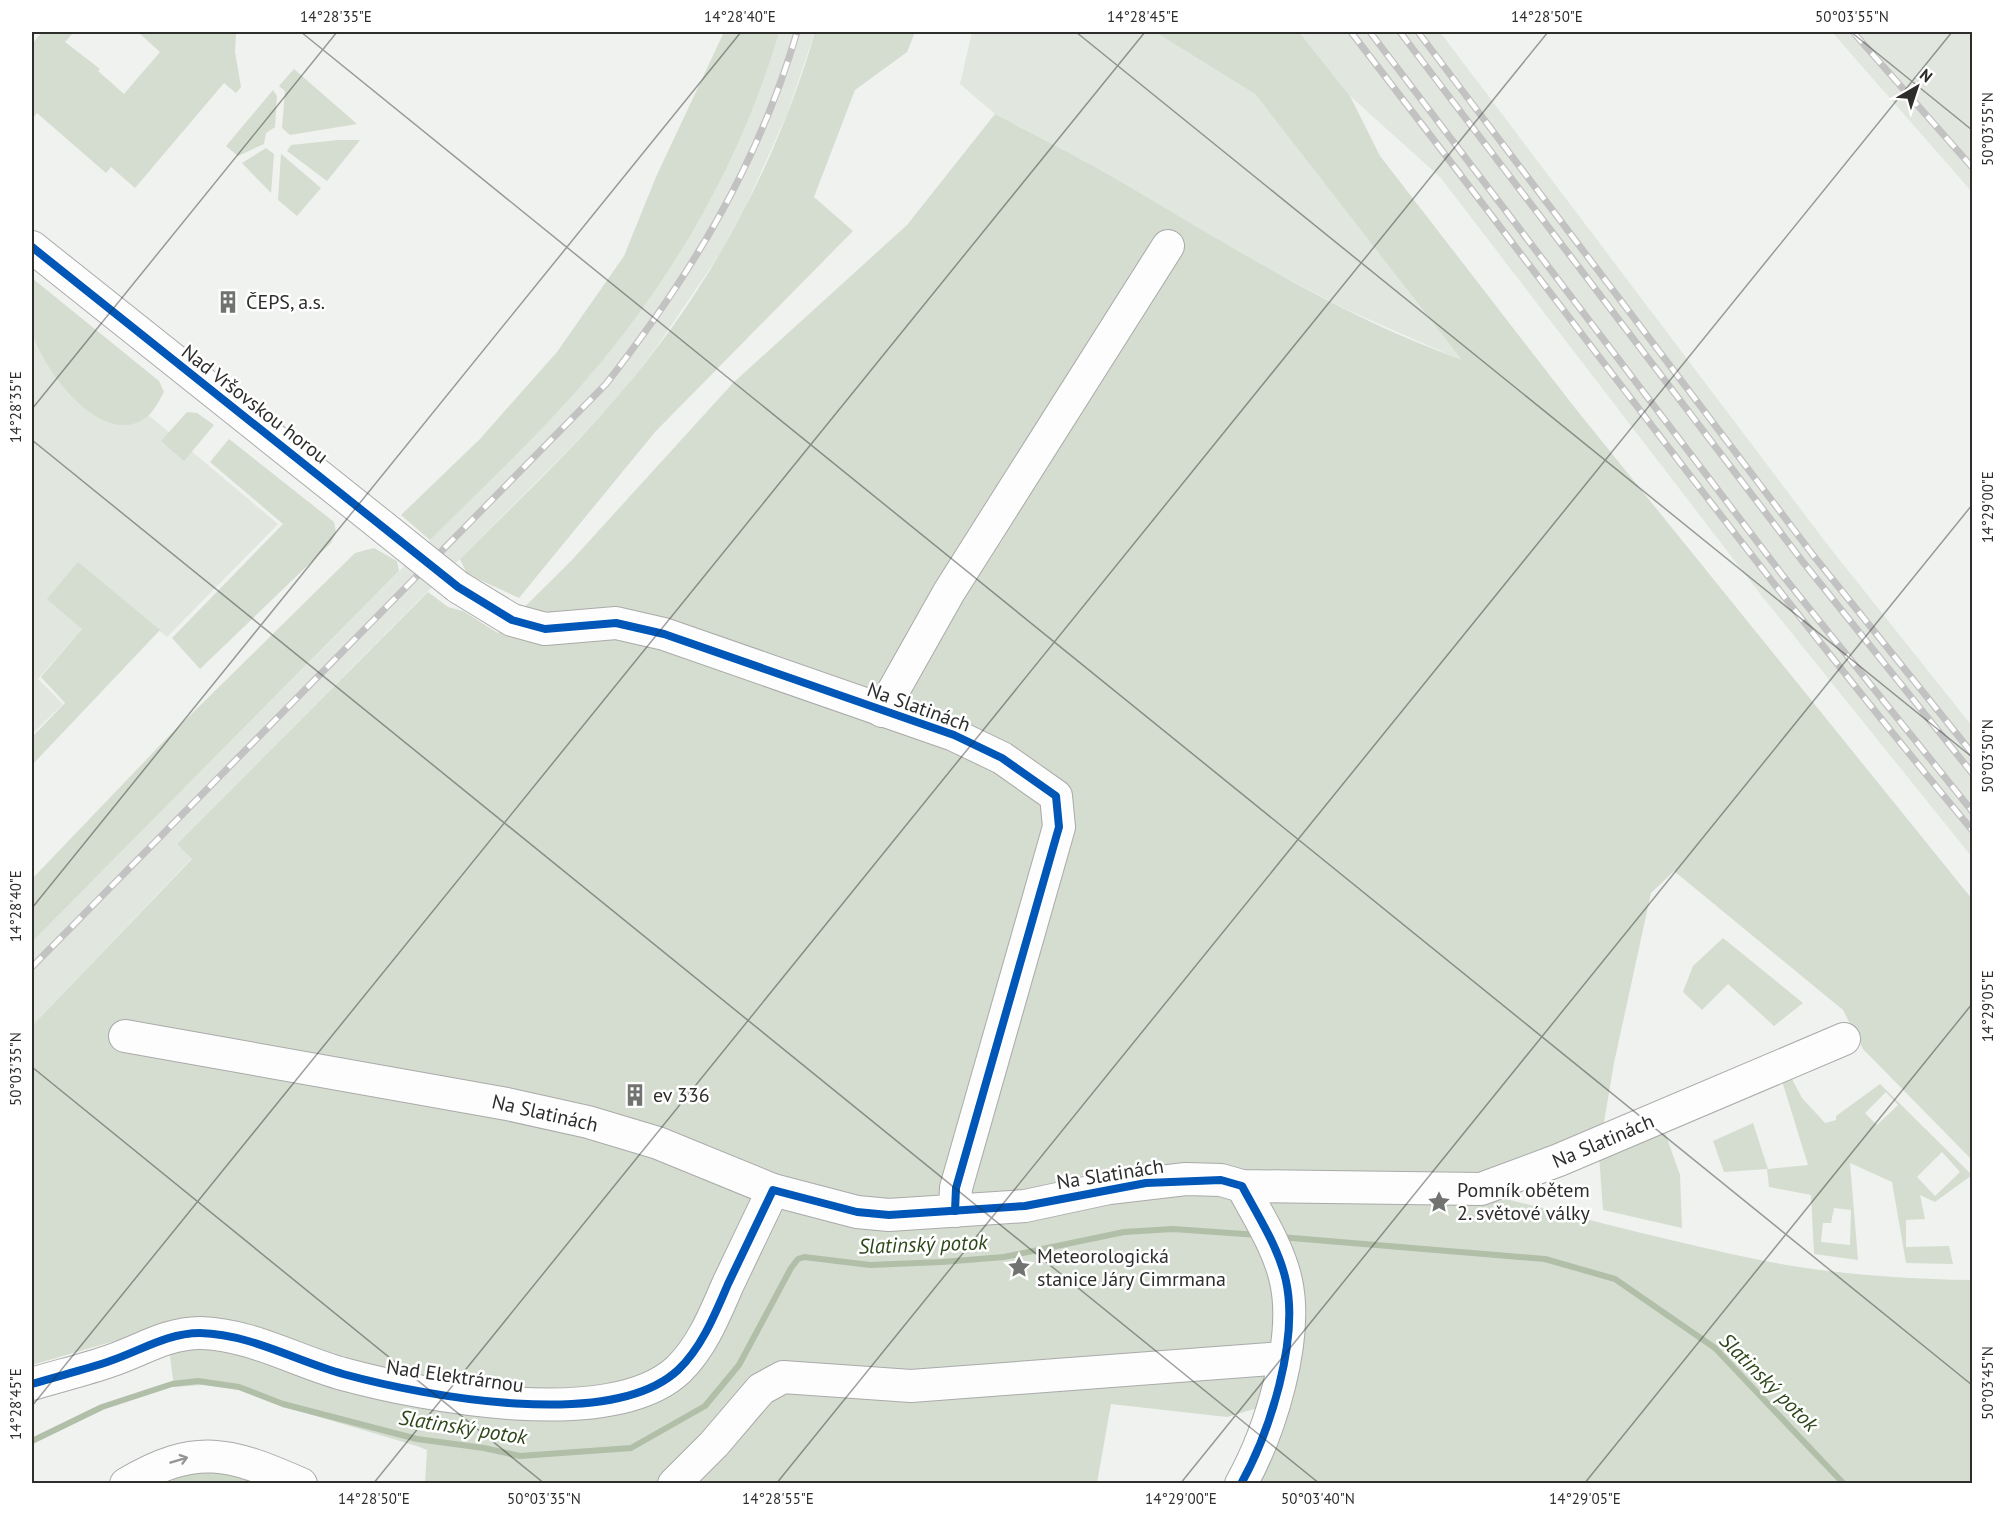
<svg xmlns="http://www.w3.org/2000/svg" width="2004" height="1515" viewBox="0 0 2004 1515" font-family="'PT Sans',sans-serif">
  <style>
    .built { fill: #e1e6df }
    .green { fill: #d4ddcf; fill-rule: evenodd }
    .forest { fill: #ced9c7 }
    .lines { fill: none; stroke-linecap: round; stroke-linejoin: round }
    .stream { stroke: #b1bea8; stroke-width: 6 }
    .minor-casing { stroke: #a9aaa9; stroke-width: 34 }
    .minor { stroke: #fdfdfd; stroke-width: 32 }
    .rail-casing { stroke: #c1c2c1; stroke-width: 7 }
    .rail { stroke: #fff; stroke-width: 4.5; stroke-dasharray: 14; stroke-linecap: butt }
    .minor-bridge-casing { stroke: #a9aaa9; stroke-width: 34; stroke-linecap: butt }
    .minor-bridge { stroke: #fdfdfd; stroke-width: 32 }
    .cycleway-casing { stroke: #fff; stroke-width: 11 }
    .cycleway { stroke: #0057b8; stroke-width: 8 }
    .oneway { stroke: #959694 }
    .ticks { fill: none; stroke: #2d2e2c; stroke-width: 1.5; stroke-opacity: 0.45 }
    .labels { text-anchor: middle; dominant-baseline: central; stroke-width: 5; stroke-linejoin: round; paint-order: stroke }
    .poi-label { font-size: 20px; fill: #2d2e2c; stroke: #fff; text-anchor: start }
    .street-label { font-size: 20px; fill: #2d2e2c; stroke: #fff }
    .water-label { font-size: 21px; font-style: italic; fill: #2e471a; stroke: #fff }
    .neatline { fill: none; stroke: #2d2e2c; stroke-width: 2 }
    .ticks-label { font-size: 15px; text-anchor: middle; fill: #2d2e2c }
  </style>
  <rect width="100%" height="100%" fill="#f0f2ef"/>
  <!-- built -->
  <g class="built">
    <polygon points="779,32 815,32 787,114 744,210 719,255 656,348 619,396 574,444 177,844 192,858 32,1026 32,942 549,420 592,373 628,327 661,281 713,194 755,102"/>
    <polygon points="972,32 1155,32 1255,94 1463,361 1343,308 1248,258 1121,182 995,114 960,84"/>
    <polygon points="1299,32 1440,32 1827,544 1972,726 1972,857 1761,595 1440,177 1350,96"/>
    <polygon points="1832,32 1972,32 1972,192"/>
    <polygon points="32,317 278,524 167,637 78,562 82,629 38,679 63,704 32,734"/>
  </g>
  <!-- green -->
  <g class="green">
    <polygon points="42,32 74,32 65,42 100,69 98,71 124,94 160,52 138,32 236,32 235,52 241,87 236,93 224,83 135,188 111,167 106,173 37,113 32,119 32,44"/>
    <path d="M724,32H779C743,156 676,274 592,373C542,432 485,485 430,540L401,515L480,439L557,352L624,256L656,177Z"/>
    <path d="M815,32H915L907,52L855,90L814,197L853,231L655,432L519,598L467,574L460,559C513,506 569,453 618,396C709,291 777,164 815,32Z"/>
    <path d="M1155,32H1299L1350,96L1380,156L1575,408L1972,899V1160L1863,1049L1843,1010L1674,871L1651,893L1614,1063L1602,1134L1490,1195C1580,1217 1669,1241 1760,1260C1829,1274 1902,1279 1972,1280V1483H1257L1291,1398L1227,1417L1111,1404L1097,1483H425L427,1450L417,1446L282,1406L246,1390L202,1385L174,1387L166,1326L32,1365V1026L192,859L177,844L428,592L448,607L463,611L498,633L571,561L733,383L907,225L995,114C1038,137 1082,159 1123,183C1233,248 1342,317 1462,360L1255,94Z"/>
    <polygon points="294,69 357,124 290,135 282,128 285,91 279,86"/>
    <polygon points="273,90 277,96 275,127 266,133 264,144 238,156 226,146"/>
    <polygon points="338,140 360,140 327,181 287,151 291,145"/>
    <polygon points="266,148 274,154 271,193 242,163"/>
    <polygon points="281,154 321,188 297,216 278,200"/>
    <path d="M32,278L159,381L164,392C160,399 155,409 149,415C105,454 43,370 33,334C28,318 31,295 32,278Z"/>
    <polygon points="187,412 197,413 214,425 184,461 161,441"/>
    <polygon points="229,439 334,522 336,532 331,543 200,669 172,638 283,524 210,462"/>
    <polygon points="374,548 397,561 399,571 32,942 32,879 166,739 355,553"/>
    <polygon points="78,562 160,630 32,765 32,737 65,703 41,677 82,629 47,599"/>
    <polygon points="1723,938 1803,1003 1774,1026 1728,984 1702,1010 1683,992 1693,966"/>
    <path d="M1791,1077L1802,1098L1825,1123L1836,1120V1116L1880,1084L1972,1175L1935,1202L1920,1195L1925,1219L1906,1220V1247L1949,1246L1953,1264L1906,1263L1892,1182L1850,1163L1858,1260L1814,1254L1811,1195L1769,1187L1767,1169L1724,1172L1713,1141L1753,1123L1768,1169L1808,1165L1782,1081ZM1886,1092L1898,1105L1877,1125L1865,1113ZM1942,1152L1960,1172L1935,1196L1917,1177ZM1834,1208L1851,1210L1850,1245L1821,1242L1823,1223H1831Z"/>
    <polygon points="1663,1127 1680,1175 1682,1228 1603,1210 1599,1155"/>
  </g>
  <!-- forest -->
  <polygon class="forest" points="199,1469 284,1484 164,1484"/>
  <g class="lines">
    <!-- stream -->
    <g class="stream">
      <polyline points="1280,1237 1545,1259 1615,1279 1715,1348 1844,1484"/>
      <polyline points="32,1441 102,1407 172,1384 198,1381 239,1387 283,1404 417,1439 484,1448 520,1456 631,1448 705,1406 739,1365 791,1268 798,1259 804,1257 870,1265 942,1262 1004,1257 1124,1232 1173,1229 1258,1235"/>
    </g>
    <!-- minor casing -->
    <g class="minor-casing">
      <g id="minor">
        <polyline points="32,247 382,526"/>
        <polyline points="458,587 512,620 545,629 616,623 664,634 954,735 1002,758 1056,796 1059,827 956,1188 955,1211"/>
        <polyline points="882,711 949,592 1168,246"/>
        <polyline points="125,1036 507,1104 588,1122 658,1143 773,1190 857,1212 889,1215 1025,1206 1109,1188 1186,1179 1221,1180 1242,1186 1481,1189 1559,1160 1844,1039"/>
        <path d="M32,1384C58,1376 84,1370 110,1361C140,1351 167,1333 200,1333C250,1334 296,1361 343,1374C424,1396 611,1432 678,1370C702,1347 715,1314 728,1284C743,1253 758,1221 773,1190"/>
        <path d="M126,1484C196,1442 230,1453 301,1484"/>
        <polyline points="674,1484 714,1444 761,1389 783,1377 911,1386 1284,1358"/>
        <path d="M1241,1484C1270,1432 1299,1340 1286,1281C1279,1248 1258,1216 1242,1186"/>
      </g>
    </g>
    <!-- minor -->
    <use href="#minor" class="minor"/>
    <!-- rail casing -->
    <g class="rail-casing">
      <g id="rail">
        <path d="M1351,32C1557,299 1757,571 1972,830"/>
        <polyline points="1370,32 1784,577 1972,811"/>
        <polyline points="1400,32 1803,562 1972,773"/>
        <polyline points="1418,32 1813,555 1972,753"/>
        <polyline points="1853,32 1972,167"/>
        <path d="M32,967L606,384C691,275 758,165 797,32"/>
      </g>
    </g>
    <!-- rail -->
    <use href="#rail" class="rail"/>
    <!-- minor-bridge casing -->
    <g class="minor-bridge-casing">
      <polyline id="minor-bridge" points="382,526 458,587"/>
    </g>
    <!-- minor-bridge -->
    <use href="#minor-bridge" class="minor-bridge"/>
    <!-- cycleway casing -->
    <g class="cycleway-casing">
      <g id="cycleway">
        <polyline points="32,247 458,587 512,620 545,629 616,623 664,634 954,735 1002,758 1056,796 1059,827 956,1188 955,1211"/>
        <path d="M32,1384C58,1376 84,1370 110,1361C140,1351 167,1333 200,1333C250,1334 296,1361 343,1374C424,1396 611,1432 678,1370C702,1347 715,1314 728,1284C743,1253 758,1221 773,1190L857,1212L889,1215L1025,1206L1146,1183L1221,1180L1242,1186C1258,1216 1279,1248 1286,1281C1299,1340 1270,1432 1241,1484"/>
      </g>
    </g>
    <!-- cycleway -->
    <use href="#cycleway" class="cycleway"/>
  </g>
  <!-- one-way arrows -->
  <defs><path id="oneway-shaft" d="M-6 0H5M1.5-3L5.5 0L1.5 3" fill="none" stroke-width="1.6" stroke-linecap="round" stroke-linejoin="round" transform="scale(1.5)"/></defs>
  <use class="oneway" href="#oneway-shaft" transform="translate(179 1460) rotate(-17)"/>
  <!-- ticks -->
  <path class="ticks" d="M301,32L1972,1385M1076,32L1972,757M1851,32L1972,130M32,409L337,32M32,440L1320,1484M32,908L741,32M32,1067L545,1484M32,1406L1145,32M373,1484L1548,32M776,1484L1952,32M1180,1484L1972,505M1584,1484L1972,1004"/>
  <!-- icons -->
  <defs>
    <g id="building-bare" transform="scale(1.8)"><path d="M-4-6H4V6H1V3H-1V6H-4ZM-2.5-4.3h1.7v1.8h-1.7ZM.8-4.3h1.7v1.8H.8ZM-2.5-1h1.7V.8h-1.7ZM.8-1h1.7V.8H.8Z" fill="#717370" stroke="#fff" stroke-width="2.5" paint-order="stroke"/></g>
    <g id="sight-bare" transform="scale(1.8)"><path d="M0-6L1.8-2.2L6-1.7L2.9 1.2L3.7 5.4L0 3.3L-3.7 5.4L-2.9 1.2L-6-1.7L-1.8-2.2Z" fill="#717370" stroke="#fff" stroke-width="2.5" paint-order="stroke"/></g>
  </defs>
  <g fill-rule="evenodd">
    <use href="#building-bare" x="228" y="302"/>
    <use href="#building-bare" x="635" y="1095"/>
    <use href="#sight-bare" x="1439" y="1202"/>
    <use href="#sight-bare" x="1019" y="1267"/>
  </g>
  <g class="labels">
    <!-- poi labels -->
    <g class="poi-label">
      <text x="246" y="302">ČEPS, a.s.</text>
      <text x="653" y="1095">ev 336</text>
      <text x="1457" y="1190">Pomník obětem<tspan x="1457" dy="23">2. světové války</tspan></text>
      <text x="1037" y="1256">Meteorologická<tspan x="1037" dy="23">stanice Járy Cimrmana</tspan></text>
    </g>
    <!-- street labels -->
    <g class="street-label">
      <text transform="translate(255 404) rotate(38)">Nad Vršovskou horou</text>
      <text transform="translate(919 707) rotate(20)">Na Slatinách</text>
      <text transform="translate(545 1113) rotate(13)">Na Slatinách</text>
      <text transform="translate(1603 1141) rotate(-23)">Na Slatinách</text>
      <text transform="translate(1110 1174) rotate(-9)">Na Slatinách</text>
      <text transform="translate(455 1376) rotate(8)">Nad Elektrárnou</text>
    </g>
    <!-- water labels -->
    <g class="water-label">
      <text transform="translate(923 1244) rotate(-2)">Slatinský potok</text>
      <text transform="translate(1769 1382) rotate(45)">Slatinský potok</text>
      <text transform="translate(463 1427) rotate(9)">Slatinský potok</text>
    </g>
  </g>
  <!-- border -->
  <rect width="2004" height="1515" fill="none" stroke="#ffffff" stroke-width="66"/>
  <!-- north arrow -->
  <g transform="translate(1917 87) rotate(39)" stroke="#ffffff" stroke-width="4.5" paint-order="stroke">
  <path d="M0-4.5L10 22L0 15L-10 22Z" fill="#2d2e2c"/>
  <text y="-9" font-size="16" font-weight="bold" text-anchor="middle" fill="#2d2e2c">N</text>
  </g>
  <rect x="33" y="33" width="1938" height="1449" class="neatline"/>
  <g class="ticks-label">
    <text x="336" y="22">14°28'35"E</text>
    <text x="740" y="22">14°28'40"E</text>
    <text x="1143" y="22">14°28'45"E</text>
    <text x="1547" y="22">14°28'50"E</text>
    <text x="1852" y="22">50°03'55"N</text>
    <text transform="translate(1988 129) rotate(-90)" y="5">50°03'55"N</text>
    <text transform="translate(16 407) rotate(-90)" y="5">14°28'35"E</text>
    <text transform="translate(1988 507) rotate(-90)" y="5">14°29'00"E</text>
    <text transform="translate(1988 756) rotate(-90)" y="5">50°03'50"N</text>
    <text transform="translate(16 906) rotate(-90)" y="5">14°28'40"E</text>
    <text transform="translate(1988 1006) rotate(-90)" y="5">14°29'05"E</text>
    <text transform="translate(16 1069) rotate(-90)" y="5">50°03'35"N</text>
    <text transform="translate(1988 1383) rotate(-90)" y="5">50°03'45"N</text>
    <text transform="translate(16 1404) rotate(-90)" y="5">14°28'45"E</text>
    <text x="374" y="1504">14°28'50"E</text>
    <text x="544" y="1504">50°03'35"N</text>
    <text x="778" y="1504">14°28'55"E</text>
    <text x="1181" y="1504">14°29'00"E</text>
    <text x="1318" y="1504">50°03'40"N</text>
    <text x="1585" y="1504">14°29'05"E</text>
  </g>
</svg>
